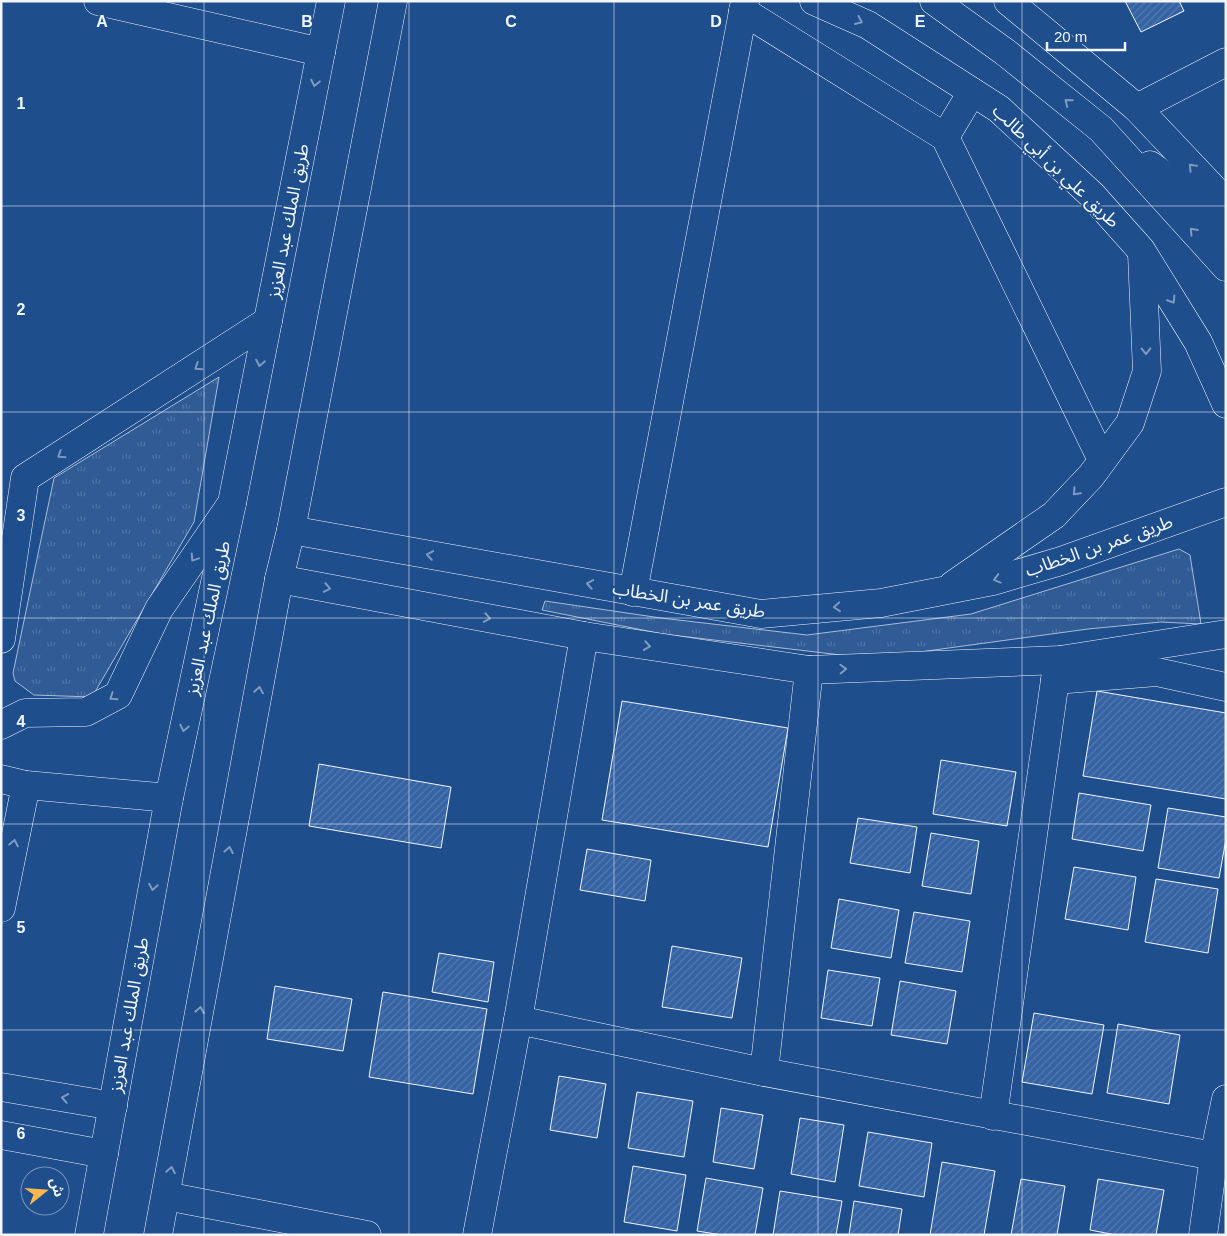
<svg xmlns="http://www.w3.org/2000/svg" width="1227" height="1236" viewBox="0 0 1227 1236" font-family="Helvetica,'Noto Sans Arabic',sans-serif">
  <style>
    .grass { fill: url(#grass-tufts); stroke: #a8bbd7 }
    .building { fill: url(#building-hatch); stroke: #f2f6ff }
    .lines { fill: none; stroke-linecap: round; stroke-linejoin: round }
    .minor-casing { stroke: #f2f6ff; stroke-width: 29 }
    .major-casing { stroke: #f2f6ff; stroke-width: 29 }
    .highway-casing { stroke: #f2f6ff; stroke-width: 29 }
    .minor { stroke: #1f4e8c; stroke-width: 28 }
    .major { stroke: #1f4e8c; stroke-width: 28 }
    .highway { stroke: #1f4e8c; stroke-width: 28 }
    .oneway { stroke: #7e9ac0 }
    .grid { fill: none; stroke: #f2f6ff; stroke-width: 1; stroke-opacity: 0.55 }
    .labels { text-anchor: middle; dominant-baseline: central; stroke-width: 4; stroke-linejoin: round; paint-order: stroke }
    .street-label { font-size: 18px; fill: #f2f6ff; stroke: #1f4e8c }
    .grid-label { font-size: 16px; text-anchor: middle; font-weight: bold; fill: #f2f6ff; stroke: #1f4e8c; stroke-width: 4; stroke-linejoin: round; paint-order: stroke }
  </style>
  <defs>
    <pattern id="grass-tufts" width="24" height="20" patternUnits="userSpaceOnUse" patternTransform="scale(1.25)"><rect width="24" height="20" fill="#305b95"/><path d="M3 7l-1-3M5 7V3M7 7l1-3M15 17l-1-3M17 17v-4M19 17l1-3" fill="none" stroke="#4e73a5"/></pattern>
    <pattern id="building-hatch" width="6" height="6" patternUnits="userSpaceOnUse" patternTransform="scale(1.25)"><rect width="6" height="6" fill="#3563a3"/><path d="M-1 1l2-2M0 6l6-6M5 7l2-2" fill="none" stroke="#537ab1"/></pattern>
  </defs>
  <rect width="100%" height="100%" fill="#1f4e8c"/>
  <!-- grass -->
  <g class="grass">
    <polygon points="219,377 194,522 92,697 34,695 15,681 13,673 54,478"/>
    <polygon points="1179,549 1190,555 1201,624 1161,622 1088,629 912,653 858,657 663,634 542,610 545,601 661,618 807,635 971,614"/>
  </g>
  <!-- building -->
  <g class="building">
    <polygon points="1125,1 1179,1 1184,11 1141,32"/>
    <polygon points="1097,691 1226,713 1226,799 1083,776"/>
    <polygon points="622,701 788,728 768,847 602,820"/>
    <polygon points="941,760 1016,772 1007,826 933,814"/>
    <polygon points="319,764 451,787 441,848 309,826"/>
    <polygon points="1079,793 1151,805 1143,851 1072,839"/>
    <polygon points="1168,808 1226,817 1226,839 1219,878 1158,868"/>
    <polygon points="858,818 917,827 910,873 850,863"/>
    <polygon points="931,833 979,841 971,894 922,886"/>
    <polygon points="587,849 651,860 645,901 580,890"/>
    <polygon points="1074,867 1136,877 1128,930 1065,919"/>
    <polygon points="1156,879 1218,889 1208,953 1145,942"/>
    <polygon points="839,899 899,910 891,958 831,948"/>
    <polygon points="914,912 970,921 962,972 905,963"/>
    <polygon points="672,946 742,958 732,1018 662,1007"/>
    <polygon points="439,953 494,962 488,1002 432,992"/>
    <polygon points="828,970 880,978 872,1026 821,1018"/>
    <polygon points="900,981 956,991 947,1044 891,1035"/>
    <polygon points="275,986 352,999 343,1051 267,1039"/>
    <polygon points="383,992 487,1009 473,1094 369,1077"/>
    <polygon points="1034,1013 1104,1025 1092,1094 1022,1082"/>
    <polygon points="1118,1024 1180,1035 1169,1104 1107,1093"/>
    <polygon points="559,1076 606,1084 597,1138 550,1130"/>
    <polygon points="637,1092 693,1101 684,1157 628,1148"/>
    <polygon points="721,1108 763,1115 754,1169 713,1162"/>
    <polygon points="800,1118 844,1125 835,1182 791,1174"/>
    <polygon points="868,1132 932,1143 924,1197 859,1186"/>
    <polygon points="942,1162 995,1171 984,1235 930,1235"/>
    <polygon points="633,1166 686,1175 677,1231 624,1222"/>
    <polygon points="706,1178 763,1188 755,1235 722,1235 697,1231"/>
    <polygon points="1021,1179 1065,1186 1057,1235 1011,1235"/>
    <polygon points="1098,1179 1164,1190 1156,1235 1116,1235 1090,1230"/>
    <polygon points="780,1191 842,1201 836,1235 773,1235"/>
    <polygon points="854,1201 902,1209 898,1235 849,1235"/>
  </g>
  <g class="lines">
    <!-- minor casing -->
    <g class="minor-casing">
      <g id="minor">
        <polyline points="98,1 321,52"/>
        <polyline points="1008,1 1137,108 1226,202"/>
        <polyline points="743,11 945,137 1102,460"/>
        <polyline points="1137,108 1226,62"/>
        <polyline points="945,137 972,92"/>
        <polyline points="633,592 745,1"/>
        <polyline points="1,639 25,478 268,321"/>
        <polyline points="1055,680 1157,672 1226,687"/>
        <polyline points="1,725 25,713 86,712 118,695 159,609 232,503"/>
        <polyline points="1,779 26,785 1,908"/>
        <polyline points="26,785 169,798"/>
        <polyline points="518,1020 764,1072 1214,1156"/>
        <polyline points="764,1072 809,670"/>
        <polyline points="1,1087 113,1106"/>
        <polyline points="993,1116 1055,680 1060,660"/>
        <polyline points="1,1135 104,1154"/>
        <polyline points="166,1196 367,1235"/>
        <polyline points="477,1235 518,1020 584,636"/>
        <polyline points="1203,1235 1214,1156 1226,1099"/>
      </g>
    </g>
    <!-- major casing -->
    <g class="major-casing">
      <g id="major">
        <polyline points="814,1 868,25 999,109 1092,195 1141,250 1198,342 1226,404"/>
        <polyline points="934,1 1005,52 1101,129 1226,267"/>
        <polyline points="1150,165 1196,199 1226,231"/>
        <polyline points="291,530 761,614 881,603 993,581 1061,561 1226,502"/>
        <polyline points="279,579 584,636 809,670 1060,660 1226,634"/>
        <polyline points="953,585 1054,515 1091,476 1130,423 1147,371 1142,254"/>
      </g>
    </g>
    <!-- highway casing -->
    <g class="highway-casing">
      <g id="highway">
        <polyline points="89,1235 169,798 232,503 331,1"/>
        <polyline points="158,1235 279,579 291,530 393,1"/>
      </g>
    </g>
    <!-- minor -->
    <use href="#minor" class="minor"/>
    <!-- major -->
    <use href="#major" class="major"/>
    <!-- highway -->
    <use href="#highway" class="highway"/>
  </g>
  <!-- one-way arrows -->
  <defs><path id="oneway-chevron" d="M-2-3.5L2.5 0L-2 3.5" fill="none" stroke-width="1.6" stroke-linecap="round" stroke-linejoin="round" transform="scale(1.25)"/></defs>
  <g class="oneway">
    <use href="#oneway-chevron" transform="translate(859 21) rotate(24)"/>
    <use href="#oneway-chevron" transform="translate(315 83) rotate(101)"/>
    <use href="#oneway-chevron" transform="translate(1068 102) rotate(-141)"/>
    <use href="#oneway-chevron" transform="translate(1192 167) rotate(-134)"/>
    <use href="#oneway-chevron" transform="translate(1193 231) rotate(-132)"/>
    <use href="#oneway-chevron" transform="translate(1172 300) rotate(58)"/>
    <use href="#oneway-chevron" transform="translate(1146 351) rotate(89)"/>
    <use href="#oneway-chevron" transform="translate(260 363) rotate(101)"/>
    <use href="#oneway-chevron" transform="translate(198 367) rotate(147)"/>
    <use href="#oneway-chevron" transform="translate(61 455) rotate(147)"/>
    <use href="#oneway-chevron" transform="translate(1076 492) rotate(133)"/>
    <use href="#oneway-chevron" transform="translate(430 555) rotate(-170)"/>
    <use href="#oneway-chevron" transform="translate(194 558) rotate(124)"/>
    <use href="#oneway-chevron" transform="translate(997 579) rotate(165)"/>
    <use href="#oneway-chevron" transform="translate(590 584) rotate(-170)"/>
    <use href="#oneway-chevron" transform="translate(327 588) rotate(11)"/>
    <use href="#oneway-chevron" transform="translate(837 607) rotate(175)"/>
    <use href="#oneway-chevron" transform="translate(487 618) rotate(11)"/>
    <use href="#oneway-chevron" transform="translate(647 646) rotate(9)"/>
    <use href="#oneway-chevron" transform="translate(843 669) rotate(-2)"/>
    <use href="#oneway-chevron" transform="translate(259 690) rotate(-80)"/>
    <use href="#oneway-chevron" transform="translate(113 697) rotate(146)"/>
    <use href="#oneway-chevron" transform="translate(184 728) rotate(102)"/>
    <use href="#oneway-chevron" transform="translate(14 843) rotate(-79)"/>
    <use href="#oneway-chevron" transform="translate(229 850) rotate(-80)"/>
    <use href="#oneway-chevron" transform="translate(153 887) rotate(100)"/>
    <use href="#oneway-chevron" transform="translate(200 1010) rotate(-80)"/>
    <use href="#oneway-chevron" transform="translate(65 1098) rotate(-170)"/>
    <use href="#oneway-chevron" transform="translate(171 1170) rotate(-80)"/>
  </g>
  <!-- grid -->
  <path class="grid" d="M204,1V1235M409,1V1235M614,1V1235M818,1V1235M1022,1V1235M1,206H1226M1,412H1226M1,618H1226M1,824H1226M1,1030H1226"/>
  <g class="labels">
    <!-- street labels -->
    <g class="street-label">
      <text transform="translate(1056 166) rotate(44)">طريق علي بن أبي طالب</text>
      <text transform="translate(288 221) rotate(-79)">طريق الملك عبد العزيز</text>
      <text transform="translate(1099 546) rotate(-19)">طريق عمر بن الخطاب</text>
      <text transform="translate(689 600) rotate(9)">طريق عمر بن الخطاب</text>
      <text transform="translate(208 618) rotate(-78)">طريق الملك عبد العزيز</text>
      <text transform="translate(129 1015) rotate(-80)">طريق الملك عبد العزيز</text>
    </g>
  </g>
  <g class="grid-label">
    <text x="102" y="27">A</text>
    <text x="307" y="27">B</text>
    <text x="511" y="27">C</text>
    <text x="716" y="27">D</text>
    <text x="920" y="27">E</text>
    <text x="21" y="109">1</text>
    <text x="21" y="315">2</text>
    <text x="21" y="521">3</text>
    <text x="21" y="727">4</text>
    <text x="21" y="933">5</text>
    <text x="21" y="1139">6</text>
  </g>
  <!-- border -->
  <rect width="1227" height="1236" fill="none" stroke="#f2f6ff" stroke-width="5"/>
  <!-- north arrow -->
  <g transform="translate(45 1191) rotate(73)"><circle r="24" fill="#1f4e8c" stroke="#7391ba"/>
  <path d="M0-4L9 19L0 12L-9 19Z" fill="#ffb74d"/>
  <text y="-8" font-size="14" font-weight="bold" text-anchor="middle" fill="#f2f6ff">ش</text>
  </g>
  <!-- scale -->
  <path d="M1047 42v8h78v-8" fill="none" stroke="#f2f6ff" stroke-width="2.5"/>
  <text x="1054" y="42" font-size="15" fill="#f2f6ff" stroke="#1f4e8c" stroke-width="4" paint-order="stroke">20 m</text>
</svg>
